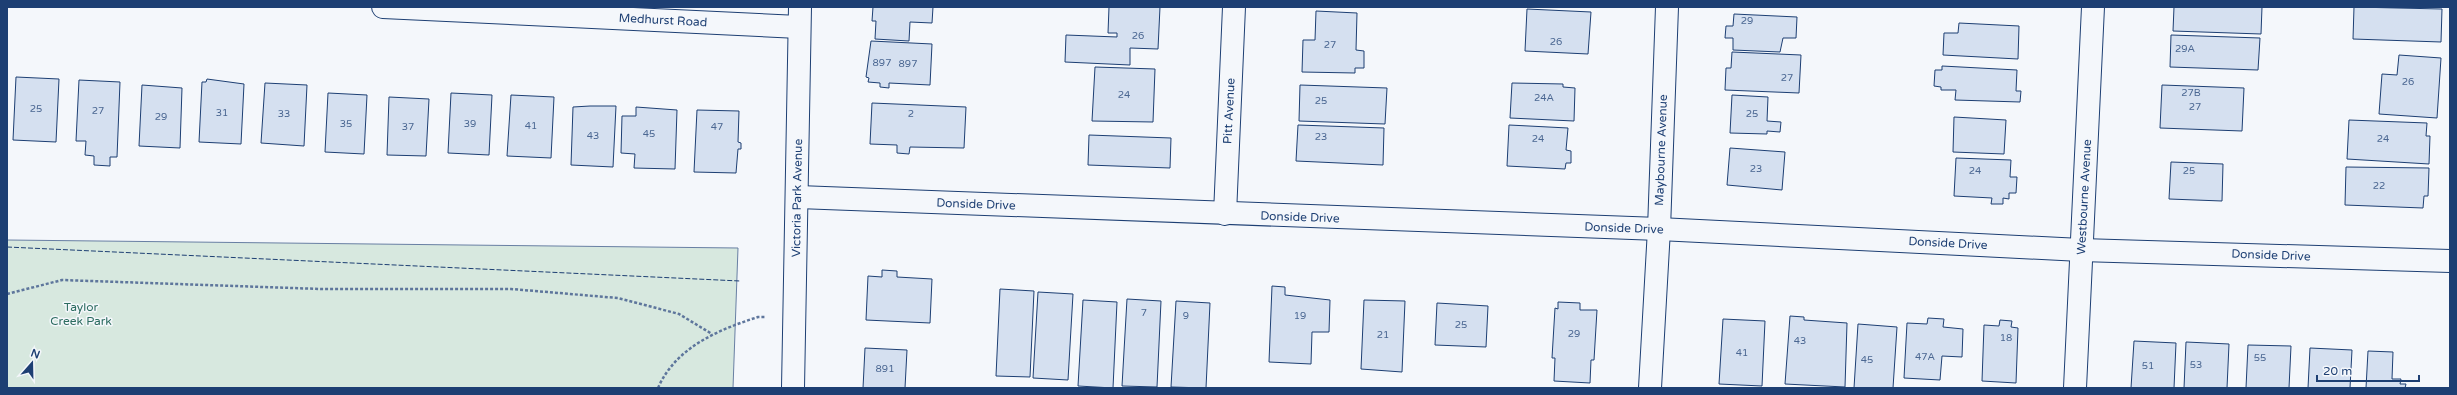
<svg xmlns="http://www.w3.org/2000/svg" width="2457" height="395" viewBox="0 0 2457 395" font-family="'Varela Round',sans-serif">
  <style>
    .green { fill: #d7e8df; stroke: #687fa3 }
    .building { fill: #d5e0f0; stroke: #1d3f73 }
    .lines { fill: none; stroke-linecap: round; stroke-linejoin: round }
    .street-casing { stroke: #1d3f73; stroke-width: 24 }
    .secondary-casing { stroke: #1d3f73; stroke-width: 24 }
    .path { stroke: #5e769c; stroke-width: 2.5; stroke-dasharray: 3 2; stroke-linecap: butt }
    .street { stroke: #f4f7fb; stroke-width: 22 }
    .secondary { stroke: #f4f7fb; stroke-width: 22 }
    .fence { stroke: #1d3f73; stroke-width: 1; stroke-dasharray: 5 2; stroke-linecap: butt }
    .labels { text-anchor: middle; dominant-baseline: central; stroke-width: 3; stroke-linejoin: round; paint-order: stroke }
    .number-label { font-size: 10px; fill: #4b6792 }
    .street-label { font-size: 12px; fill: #1d3f73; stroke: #f4f7fb }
    .park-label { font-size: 12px; fill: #2c6c60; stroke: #f4f7fb }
  </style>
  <rect width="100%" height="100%" fill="#f4f7fb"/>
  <!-- green -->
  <polygon class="green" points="7,240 738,248 733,388 7,388"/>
  <!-- building -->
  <g class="building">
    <polygon points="873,7 933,7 932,23 910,22 909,41 875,39 876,21 872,21"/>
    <polygon points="1109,7 1160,7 1158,49 1130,48 1130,65 1065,62 1066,35 1117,37 1117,33 1108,33"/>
    <polygon points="2174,7 2262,7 2261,34 2173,31"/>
    <polygon points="2354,7 2442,9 2441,42 2353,39"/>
    <polygon points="1527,9 1591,12 1588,54 1525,51"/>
    <polygon points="1316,11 1357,13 1356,50 1364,51 1364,68 1355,68 1355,73 1302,72 1303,40 1315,40"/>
    <polygon points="1734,14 1797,17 1796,38 1783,38 1780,52 1733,50 1733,38 1725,38 1726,26 1733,26"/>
    <polygon points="1959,23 2019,26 2018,59 1943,55 1944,33 1958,33"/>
    <polygon points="2171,35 2260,38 2258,70 2170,67"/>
    <polygon points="871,41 932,44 930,85 889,83 889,88 880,87 880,83 868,82 869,78 866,77"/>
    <polygon points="1732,52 1801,55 1799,93 1725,90 1726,68 1731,68"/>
    <polygon points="2399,55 2441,58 2437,118 2379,114 2382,74 2397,75"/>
    <polygon points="1942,66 2017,70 2016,91 2021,91 2020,102 1955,100 1956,90 1941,90 1941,87 1934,86 1935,70 1942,70"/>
    <polygon points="1095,67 1155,69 1153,122 1092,121"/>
    <polygon points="16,77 59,79 56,142 13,140"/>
    <polygon points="207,79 244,84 241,144 199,142 202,82 206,82"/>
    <polygon points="79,80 120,82 117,157 110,157 110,166 94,165 94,156 85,155 86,141 76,141"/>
    <polygon points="265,83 307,85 304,146 261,143"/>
    <polygon points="1512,83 1563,84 1563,87 1575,88 1574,121 1510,118"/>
    <polygon points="142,85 182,88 180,148 139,146"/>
    <polygon points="1300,85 1387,88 1385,124 1299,121"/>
    <polygon points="2162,85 2244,88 2242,131 2160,128"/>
    <polygon points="328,93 367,95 364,154 325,152"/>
    <polygon points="451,93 492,95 489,155 448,153"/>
    <polygon points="511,95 554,97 551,158 507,156"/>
    <polygon points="1732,95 1768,97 1767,121 1781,122 1780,132 1767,131 1767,134 1730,133"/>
    <polygon points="389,97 429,99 426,156 387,155"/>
    <polygon points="872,103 966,107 964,148 910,147 909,154 897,153 897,145 870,144"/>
    <polygon points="590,106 616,106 613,167 571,165 573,107"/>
    <polygon points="636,107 677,110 675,169 634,168 635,154 621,153 622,116 636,116"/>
    <polygon points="697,110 739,111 738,142 741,143 741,149 738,149 736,173 694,172"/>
    <polygon points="1954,117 2006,120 2004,154 1953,152"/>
    <polygon points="2349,120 2427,123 2426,136 2430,136 2429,164 2347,159"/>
    <polygon points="1298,125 1384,128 1383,165 1296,161"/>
    <polygon points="1509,125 1568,128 1566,150 1571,151 1571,163 1566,163 1565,169 1507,166"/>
    <polygon points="1089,135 1171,138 1170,168 1088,165"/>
    <polygon points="1730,148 1785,152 1782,190 1727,185"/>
    <polygon points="1956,158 2011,160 2010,177 2017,177 2016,193 2009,193 2009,199 2003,198 2003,204 1991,204 1992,198 1954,196"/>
    <polygon points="2171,162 2223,164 2222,201 2169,199"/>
    <polygon points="2346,167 2429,168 2428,196 2424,196 2423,208 2345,205"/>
    <polygon points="882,270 897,271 897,277 932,279 930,323 866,320 868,276 882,277"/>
    <polygon points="1272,286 1285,287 1285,295 1330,300 1329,332 1312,332 1311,364 1269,362"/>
    <polygon points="1000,289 1034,291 1030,377 996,376"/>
    <polygon points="1038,292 1073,294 1068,380 1033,378"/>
    <polygon points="1127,299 1161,301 1157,387 1122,386"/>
    <polygon points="1083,300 1117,302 1113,388 1078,386"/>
    <polygon points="1364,300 1405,301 1402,372 1361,369"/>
    <polygon points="1176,301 1210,303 1206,388 1171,387"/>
    <polygon points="1558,302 1580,303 1580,310 1597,310 1594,360 1591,360 1590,383 1554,381 1555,358 1552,358 1555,308 1558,309"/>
    <polygon points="1437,303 1488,306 1486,347 1435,345"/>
    <polygon points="1790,316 1804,317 1804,320 1847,323 1845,387 1785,384"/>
    <polygon points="1928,318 1944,319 1943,327 1963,329 1962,357 1942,356 1940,380 1904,378 1907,323 1927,324"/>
    <polygon points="1723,319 1765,321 1762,386 1719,384"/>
    <polygon points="2000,320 2012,321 2011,327 2018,328 2016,383 1982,381 1984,325 1999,326"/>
    <polygon points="1858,324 1897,327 1893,388 1854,388"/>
    <polygon points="2134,341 2176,343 2174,388 2131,388"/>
    <polygon points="2186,342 2229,344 2227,388 2184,388"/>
    <polygon points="2248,345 2291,346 2289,388 2246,388"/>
    <polygon points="865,348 907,350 905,388 863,388"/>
    <polygon points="2310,348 2352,350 2350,388 2308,388"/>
    <polygon points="2368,351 2393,352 2392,379 2401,379 2400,384 2406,384 2405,388 2366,388"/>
  </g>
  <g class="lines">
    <!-- street casing -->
    <g class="street-casing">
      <g id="street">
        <polyline points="383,7 799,27"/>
        <polyline points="798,197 1659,229 2081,250 2450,261"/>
        <polyline points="1225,214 1234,7"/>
        <polyline points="1650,388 1659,229 1667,7"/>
        <polyline points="2075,388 2093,7"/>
      </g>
    </g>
    <!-- secondary casing -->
    <g class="secondary-casing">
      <polyline id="secondary" points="793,388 800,7"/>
    </g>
    <!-- path -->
    <g class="path">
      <polyline points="7,294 62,280 321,289 511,289 618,298 679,314 712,334"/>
      <path d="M658,388C676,347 718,330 758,317H765"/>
    </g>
    <!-- street -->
    <use href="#street" class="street"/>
    <!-- secondary -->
    <use href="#secondary" class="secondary"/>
    <!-- fence -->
    <polyline class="fence" points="7,247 740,281"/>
  </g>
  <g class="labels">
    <!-- number labels -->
    <g class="number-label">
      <text x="1747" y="21">29</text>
      <text x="1138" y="36">26</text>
      <text x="1556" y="42">26</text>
      <text x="1330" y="45">27</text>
      <text x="2185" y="49">29A</text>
      <text x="882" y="63">897</text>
      <text x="908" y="64">897</text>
      <text x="1787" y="78">27</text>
      <text x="2408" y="82">26</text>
      <text x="2191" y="93">27B</text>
      <text x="1124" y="95">24</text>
      <text x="1544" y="98">24A</text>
      <text x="1321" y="101">25</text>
      <text x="2195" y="107">27</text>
      <text x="36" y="109">25</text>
      <text x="98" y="111">27</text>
      <text x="222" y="113">31</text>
      <text x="284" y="114">33</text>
      <text x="911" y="114">2</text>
      <text x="1752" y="114">25</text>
      <text x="161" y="117">29</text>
      <text x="346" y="124">35</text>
      <text x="470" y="124">39</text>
      <text x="531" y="126">41</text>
      <text x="408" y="127">37</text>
      <text x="717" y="127">47</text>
      <text x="649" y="134">45</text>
      <text x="593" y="136">43</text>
      <text x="1321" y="137">23</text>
      <text x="1538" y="139">24</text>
      <text x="2383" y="139">24</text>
      <text x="1756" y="169">23</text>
      <text x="1975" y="171">24</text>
      <text x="2189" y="171">25</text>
      <text x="2379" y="186">22</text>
      <text x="1144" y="313">7</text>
      <text x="1186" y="316">9</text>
      <text x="1300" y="316">19</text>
      <text x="1461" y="325">25</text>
      <text x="1574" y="334">29</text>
      <text x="1383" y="335">21</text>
      <text x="2006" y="338">18</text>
      <text x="1800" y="341">43</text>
      <text x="1742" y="353">41</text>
      <text x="1925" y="357">47A</text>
      <text x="2260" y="358">55</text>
      <text x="1867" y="360">45</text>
      <text x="2196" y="365">53</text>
      <text x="2148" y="366">51</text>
      <text x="885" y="369">891</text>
    </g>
    <!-- street labels -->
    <g class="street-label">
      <text transform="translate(663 20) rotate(3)">Medhurst Road</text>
      <text transform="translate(1229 111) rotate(-87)">Pitt Avenue</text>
      <text transform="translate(1661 150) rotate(-88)">Maybourne Avenue</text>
      <text transform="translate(2084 197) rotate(-87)">Westbourne Avenue</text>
      <text transform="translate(797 198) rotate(-89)">Victoria Park Avenue</text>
      <text transform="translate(976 204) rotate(2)">Donside Drive</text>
      <text transform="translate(1300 217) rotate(2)">Donside Drive</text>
      <text transform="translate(1624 228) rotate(2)">Donside Drive</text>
      <text transform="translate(1948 243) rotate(3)">Donside Drive</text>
      <text transform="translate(2271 255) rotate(2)">Donside Drive</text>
    </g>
    <!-- park labels -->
    <g class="park-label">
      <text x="81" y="307">Taylor<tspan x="81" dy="14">Creek Park</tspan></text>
    </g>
  </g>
  <!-- border -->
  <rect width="2457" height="395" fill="none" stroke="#1d3f73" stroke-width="16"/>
  <!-- north arrow -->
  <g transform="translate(32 363) rotate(20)" stroke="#f4f7fb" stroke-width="3" paint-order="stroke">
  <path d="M0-3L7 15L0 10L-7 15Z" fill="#1d3f73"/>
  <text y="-6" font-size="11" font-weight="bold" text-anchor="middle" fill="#1d3f73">N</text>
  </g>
  <!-- scale -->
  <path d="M2317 375v6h102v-6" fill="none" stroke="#1d3f73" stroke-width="2"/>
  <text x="2323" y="375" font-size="12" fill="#1d3f73" stroke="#f4f7fb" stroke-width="3" paint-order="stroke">20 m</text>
</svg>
